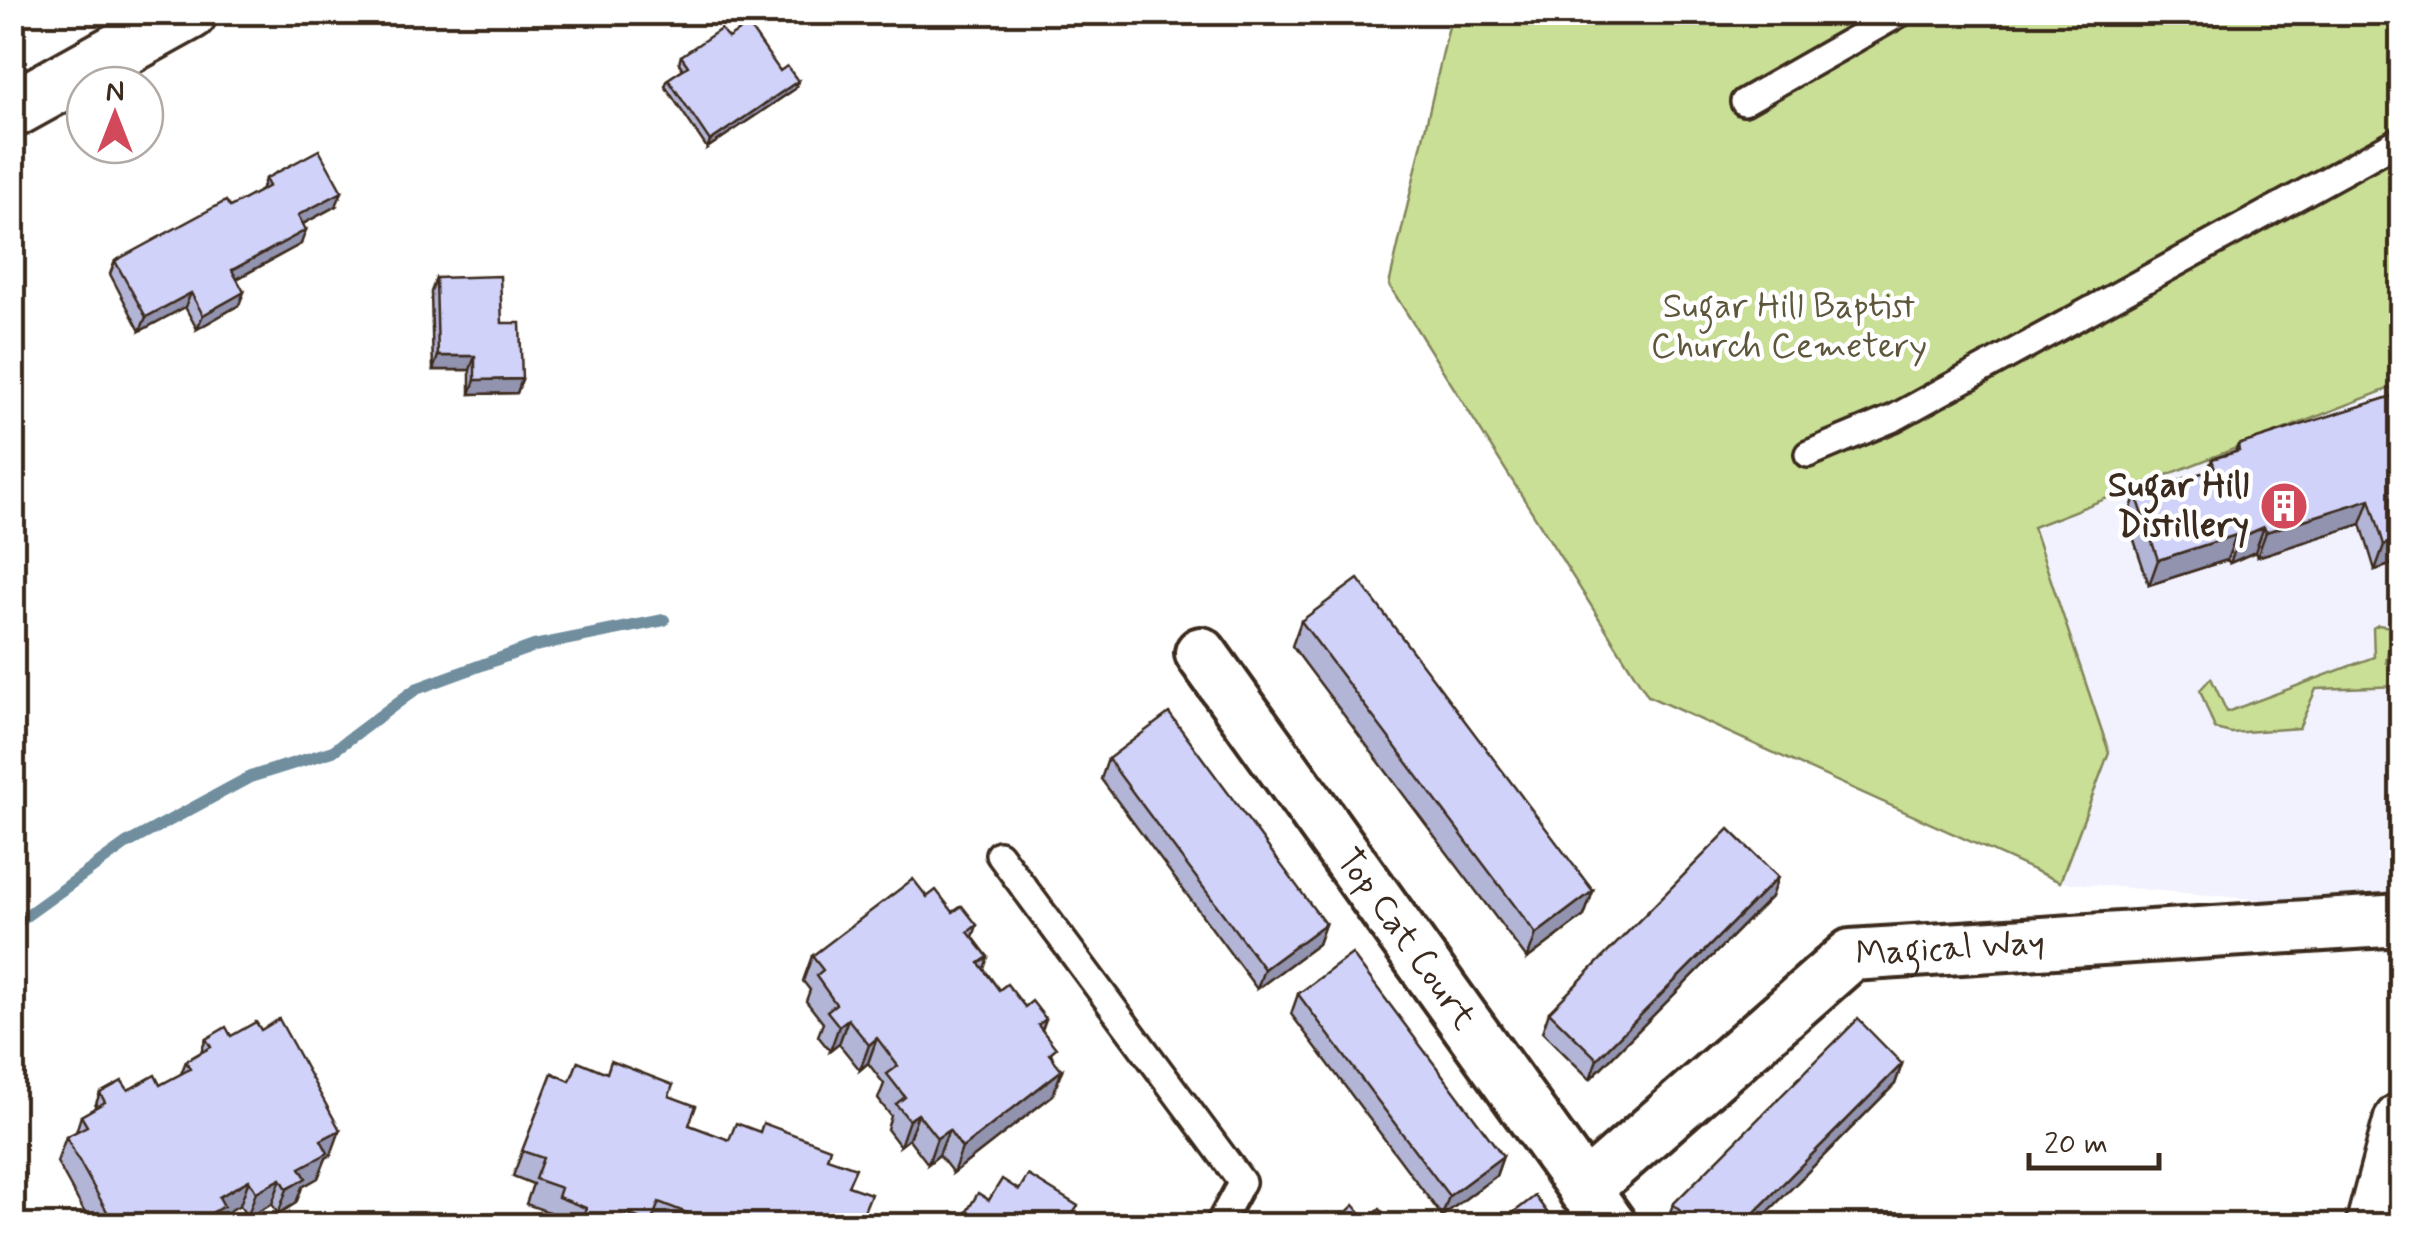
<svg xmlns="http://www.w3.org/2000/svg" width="2414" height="1238" viewBox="0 0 2414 1238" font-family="Mynerve,sans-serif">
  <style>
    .built { fill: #f1f2fe }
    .green { fill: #c9df95; stroke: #82845a; stroke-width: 2.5 }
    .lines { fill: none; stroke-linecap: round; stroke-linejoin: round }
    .stream { stroke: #6f8e9e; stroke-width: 12 }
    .service-casing { stroke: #3b2a1e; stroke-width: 32 }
    .minor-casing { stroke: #3b2a1e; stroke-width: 58 }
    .tertiary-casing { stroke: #3b2a1e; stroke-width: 62 }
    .service { stroke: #fff; stroke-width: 25 }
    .minor { stroke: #fff; stroke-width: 50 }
    .tertiary { stroke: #fff; stroke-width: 55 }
    .wall { fill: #b3b5d7; stroke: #3b2a1e; stroke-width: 2.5 }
    .shaded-wall { fill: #9293af; stroke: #3b2a1e; stroke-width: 2.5 }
    .building { fill: #d0d2fa; stroke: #3b2a1e; stroke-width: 2.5 }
    .labels { text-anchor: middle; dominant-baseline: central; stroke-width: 9; stroke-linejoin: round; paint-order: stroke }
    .park-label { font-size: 35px; fill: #5e573c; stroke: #fff }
    .poi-label { font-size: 35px; font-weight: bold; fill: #3b2a1e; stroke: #fff; text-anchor: end }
    .street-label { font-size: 35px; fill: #3b2a1e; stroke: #fff }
  </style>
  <rect width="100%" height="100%" fill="#fff"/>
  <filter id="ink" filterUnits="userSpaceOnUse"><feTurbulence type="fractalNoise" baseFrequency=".01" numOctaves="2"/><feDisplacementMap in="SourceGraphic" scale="20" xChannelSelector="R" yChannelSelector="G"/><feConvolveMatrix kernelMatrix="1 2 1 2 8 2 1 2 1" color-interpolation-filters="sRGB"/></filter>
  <g filter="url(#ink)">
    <!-- built -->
    <polygon class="built" points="2401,384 2401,912 2060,882 2109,752 2033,527"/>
    <!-- green -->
    <g class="green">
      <polygon points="1452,13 2401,13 2401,384 2033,527 2109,752 2060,882 1648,696 1389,285"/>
      <polygon points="2378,625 2392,627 2386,663 2401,666 2401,686 2316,689 2299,728 2231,733 2215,729 2200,690 2211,678 2227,712 2374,657 2373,628"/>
    </g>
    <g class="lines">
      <!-- stream -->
      <polyline class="stream" points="12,926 126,844 250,777 333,751 416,689 534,646 664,620"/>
      <!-- service casing -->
      <g class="service-casing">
        <g id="service">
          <polyline points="1744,102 1902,12"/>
          <polyline points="1808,454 1894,418 2402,139"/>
          <polyline points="999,854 1242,1182 1218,1226"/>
        </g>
      </g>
      <!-- minor casing -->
      <g class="minor-casing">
        <g id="minor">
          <path id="s1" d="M1201,653L1611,1226"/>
          <path id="s2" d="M1584,1190L1851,955L2402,920"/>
        </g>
      </g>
      <!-- tertiary casing -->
      <g class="tertiary-casing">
        <g id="tertiary">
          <polyline points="12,110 189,12"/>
          <polyline points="2374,1226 2402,1121"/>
        </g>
      </g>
      <!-- service -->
      <use href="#service" class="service"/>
      <!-- minor -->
      <use href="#minor" class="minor"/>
      <!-- tertiary -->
      <use href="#tertiary" class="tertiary"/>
    </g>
    <!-- wall -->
    <g class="wall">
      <polygon points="728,38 798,81 795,89 707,148 665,86 668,79 683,69 679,63 681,56"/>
      <polygon points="265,179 336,206 303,224 301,244 237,279 239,305 197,329 185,307 140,331 110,274 115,261 230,207 261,191"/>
      <polygon points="436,278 502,323 522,379 517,393 470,394 470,370 433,370 431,292"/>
      <polygon points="2402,393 2402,561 2375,570 2361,524 2257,557 2255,552 2230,563 2227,560 2149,585 2127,519 2136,494 2208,471 2212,459 2235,452 2238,445"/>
      <polygon points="1301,621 1593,891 1584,916 1527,959 1292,646"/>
      <polygon points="1108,759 1325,924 1318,944 1257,989 1101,779"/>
      <polygon points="927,897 977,925 973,937 988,957 984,969 999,990 1046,1019 1042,1030 1053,1058 1053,1095 953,1173 939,1155 928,1164 909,1139 900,1146 887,1129 891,1116 878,1099 884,1084 868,1063 860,1070 839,1044 830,1051 818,1036 823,1023 806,1001 810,990 803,981 812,956"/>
      <polygon points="1771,897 1590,1079 1542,1032 1549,1012"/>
      <polygon points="1298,994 1503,1156 1496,1176 1442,1216 1291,1014"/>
      <polygon points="231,1036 331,1155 326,1158 318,1178 302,1187 296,1203 278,1214 272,1204 247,1218 240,1205 220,1216 217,1226 92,1226 57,1162 66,1137 76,1132 81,1116 94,1109 100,1093 160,1085 181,1074 186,1061 201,1052 206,1039"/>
      <polygon points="1902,1064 1895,1084 1754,1226 1667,1226 1666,1224 1673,1204"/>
      <polygon points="552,1073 570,1081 669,1096 689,1125 849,1186 859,1226 556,1226 549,1223 552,1213 526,1204 533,1184 513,1176"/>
    </g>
    <!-- shaded-wall -->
    <g class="shaded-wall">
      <polygon points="798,81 795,89 707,148 710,141"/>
      <polygon points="342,192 336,206 293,229 298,215"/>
      <polygon points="306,230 301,244 227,284 232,270"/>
      <polygon points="244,292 239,305 197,329 203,315"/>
      <polygon points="191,293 185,307 140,331 146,317"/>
      <polygon points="438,356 475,356 470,370 433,370"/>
      <polygon points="522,379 517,393 470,394 475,380"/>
      <polygon points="2370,499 2361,524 2257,557 2266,532"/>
      <polygon points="2264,527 2255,552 2230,563 2239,538"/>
      <polygon points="2236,535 2227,560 2149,585 2158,560"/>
      <polygon points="2402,539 2402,561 2375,570 2384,545"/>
      <polygon points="1778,877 1771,897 1590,1079 1597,1059"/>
      <polygon points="1593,891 1584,916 1527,959 1536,934"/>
      <polygon points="1325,924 1318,944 1257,989 1264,969"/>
      <polygon points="848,1019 839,1044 830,1051 839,1026"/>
      <polygon points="877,1038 868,1063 860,1070 869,1045"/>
      <polygon points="1902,1064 1895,1084 1754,1226 1741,1226"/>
      <polygon points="1062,1070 1053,1095 953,1173 962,1148"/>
      <polygon points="918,1114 909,1139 900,1146 909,1120"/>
      <polygon points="340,1130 331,1155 326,1158 318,1178 302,1187 296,1203 278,1214 287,1189 300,1168 321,1140"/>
      <polygon points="949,1130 939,1155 928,1164 937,1138"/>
      <polygon points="1503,1156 1496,1176 1442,1216 1449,1196"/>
      <polygon points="281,1179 272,1204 247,1218 256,1192"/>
      <polygon points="249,1180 240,1205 220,1216 217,1226 193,1226 195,1222 219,1197"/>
    </g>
    <!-- building -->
    <g class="building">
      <polygon points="748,25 780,71 787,66 798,81 710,141 668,79 688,66 681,56 721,29 728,38"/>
      <polygon points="319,150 342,192 298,215 306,230 232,270 244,292 203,315 191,293 146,317 115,261 226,201 230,207 269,186 265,179"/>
      <polygon points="500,276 502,323 520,323 522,379 475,380 475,356 438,356 436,278"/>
      <polygon points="2402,393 2402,539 2384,545 2370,499 2266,532 2264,527 2239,538 2236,535 2158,560 2136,494 2215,469 2212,459 2239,451 2238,445"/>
      <polygon points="1358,579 1593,891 1536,934 1301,621"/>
      <polygon points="1169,713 1325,924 1264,969 1108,759"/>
      <polygon points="1729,829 1778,877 1597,1059 1549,1012"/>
      <polygon points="913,879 927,897 936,890 953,912 962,906 977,925 968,932 988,957 979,963 999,990 1007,984 1025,1007 1032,1001 1046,1019 1038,1025 1056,1048 1049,1054 1062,1070 962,1148 949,1130 937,1138 918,1114 909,1120 896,1104 905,1097 887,1074 898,1066 877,1038 869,1045 848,1019 839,1026 827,1011 836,1004 816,976 823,970 812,956"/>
      <polygon points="1352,954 1503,1156 1449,1196 1298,994"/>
      <polygon points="279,1019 340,1130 321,1140 328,1153 300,1168 306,1178 287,1189 281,1179 256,1192 249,1180 219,1197 224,1206 195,1222 197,1226 115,1226 66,1137 87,1126 81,1116 105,1102 100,1093 122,1081 128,1090 155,1075 160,1085 190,1069 186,1061 211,1047 206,1039 226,1027 231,1036 256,1022 261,1030"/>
      <polygon points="1858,1019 1902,1064 1741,1226 1695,1226 1673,1204"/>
      <polygon points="578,1061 607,1073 611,1061 673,1085 669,1096 696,1106 689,1125 729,1140 736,1123 760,1132 763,1123 830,1148 827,1158 856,1168 848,1186 871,1194 858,1226 698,1226 700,1218 659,1202 651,1223 626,1213 622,1222 602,1214 597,1226 582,1219 586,1208 558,1197 561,1188 535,1179 543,1158 522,1151 552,1073 570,1081"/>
      <polygon points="1028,1175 1078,1206 1068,1221 1075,1226 945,1226 953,1212 963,1218 978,1193 989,1200 1002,1179 1019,1190"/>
      <polygon points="1535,1196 1557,1226 1496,1226"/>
      <polygon points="1354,1205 1367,1220 1380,1209 1395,1226 1313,1226 1327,1213 1336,1222"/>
    </g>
  </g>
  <!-- icons -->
  <defs>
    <g id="building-disc" transform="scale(2.5)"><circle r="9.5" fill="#d1495b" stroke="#fff"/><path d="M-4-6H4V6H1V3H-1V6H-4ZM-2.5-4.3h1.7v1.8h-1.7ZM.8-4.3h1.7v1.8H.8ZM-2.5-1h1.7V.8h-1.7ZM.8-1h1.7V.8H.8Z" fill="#fff"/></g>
  </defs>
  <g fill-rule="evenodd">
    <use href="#building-disc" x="2284" y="506"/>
  </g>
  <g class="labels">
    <!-- park labels -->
    <g class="park-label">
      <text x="1789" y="307">Sugar Hill Baptist<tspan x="1789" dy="40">Church Cemetery</tspan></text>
    </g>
    <!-- poi labels -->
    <g class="poi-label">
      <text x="2249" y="486">Sugar Hill<tspan x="2249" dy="40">Distillery</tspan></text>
    </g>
    <!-- street labels -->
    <g class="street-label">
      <text stroke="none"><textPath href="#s1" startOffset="352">Top Cat Court</textPath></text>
      <text stroke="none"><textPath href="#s2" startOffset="455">Magical Way</textPath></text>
    </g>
  </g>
  <!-- margin -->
  <rect width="2414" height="1238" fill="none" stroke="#fff" stroke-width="50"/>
  <rect x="25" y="25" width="2364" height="1188" fill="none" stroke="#3b2a1e" stroke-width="4" filter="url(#ink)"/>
  <!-- north arrow -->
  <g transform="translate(115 115)"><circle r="48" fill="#ffffff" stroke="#b1aaa5" stroke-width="2.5"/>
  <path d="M0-8L18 38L0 25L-18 38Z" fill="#d1495b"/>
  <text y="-15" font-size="28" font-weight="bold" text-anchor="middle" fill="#3b2a1e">N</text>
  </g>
  <!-- scale -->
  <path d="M2029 1153v15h130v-15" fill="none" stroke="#3b2a1e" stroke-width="5"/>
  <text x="2044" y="1153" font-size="30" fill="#3b2a1e" stroke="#ffffff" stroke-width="8" paint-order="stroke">20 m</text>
</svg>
